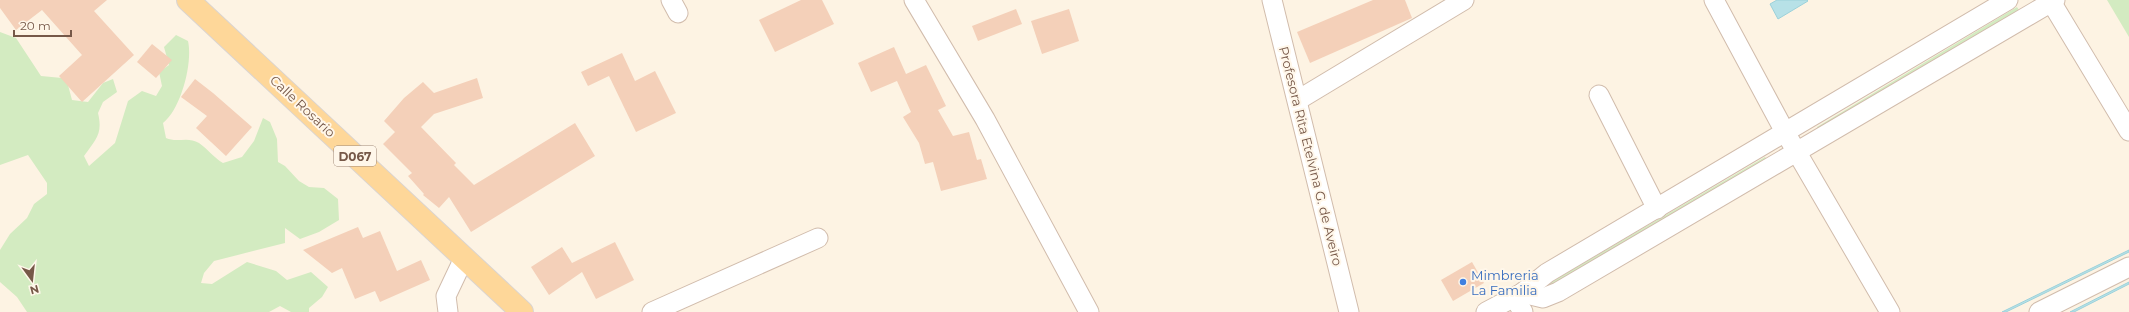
<svg xmlns="http://www.w3.org/2000/svg" width="2129" height="312" viewBox="0 0 2129 312" font-family="Montserrat,sans-serif">
  <style>
    .green { fill: #d3ebc1 }
    .water { fill: #b7e1e7; stroke: #9cd1da }
    .building { fill: #f4d0b9 }
    .lines { fill: none; stroke-linecap: round; stroke-linejoin: round }
    .minor-casing { stroke: #d1bcac; stroke-width: 21 }
    .major-casing { stroke: #dbd4cf; stroke-width: 24 }
    .minor { stroke: #fff; stroke-width: 19 }
    .major { stroke: #fed799; stroke-width: 22 }
    .shop-dot { fill: #3f7fe0; stroke: #fff7ea; stroke-width: 1.5 }
    .labels { text-anchor: middle; dominant-baseline: central; stroke-width: 4; stroke-linejoin: round; paint-order: stroke }
    .shield { fill: #fff7ea; stroke: #9f8879; stroke-width: 1 }
    .shield-label { font-size: 12px; font-weight: bold; fill: #765848 }
    .street-label { font-size: 13px; fill: #765848; stroke: #fff7ea }
    .shop-label { font-size: 13px; fill: #366cbe; stroke: #fff7ea; text-anchor: start }
  </style>
  <rect width="100%" height="100%" fill="#fdf3e3"/>
  <!-- green -->
  <g class="green">
    <polygon points="2107,0 2129,0 2129,37"/>
    <polygon points="2017,7 2019,10 1817,129 1817,127"/>
    <path d="M0,32L16,38L41,76L62,78L68,85L72,100L88,102L103,83L113,79L117,92L103,102L98,113C103,134 96,139 84,156L89,166L115,143L128,101L142,91L156,96L162,86L159,72L169,65L164,47L176,35L188,41C193,63 181,109 163,123L166,138C177,143 188,136 199,143C208,149 214,158 223,163L242,157L254,141L263,118L270,122L277,139L278,162L285,166L299,181L309,187L324,188L338,199L339,220L319,232L300,239L285,228V243L214,261L204,273L201,283L212,284L247,262L276,271L287,280L311,272L328,287L322,297L309,308V312H291L280,306L269,312H27L17,297L0,282V250L10,234L27,218L34,204L47,194V183L28,155L0,165Z"/>
    <polygon points="1765,157 1767,159 1548,287 1548,284"/>
  </g>
  <!-- water -->
  <g class="water">
    <polygon points="1777,0 1807,0 1808,1 1778,19 1770,4"/>
    <polygon points="2129,250 2129,252 2006,312 2002,312"/>
    <polygon points="2129,282 2129,284 2074,312 2070,312"/>
  </g>
  <!-- building -->
  <g class="building">
    <polygon points="0,0 107,0 94,11 134,55 82,102 59,76 82,55 42,10 16,30 0,8"/>
    <polygon points="801,0 822,0 834,24 775,52 759,20"/>
    <polygon points="1373,0 1405,0 1412,18 1310,63 1297,32"/>
    <polygon points="1016,9 1022,24 978,41 972,26"/>
    <polygon points="1069,9 1079,41 1042,54 1031,21"/>
    <polygon points="152,44 172,60 156,78 137,62"/>
    <polygon points="894,47 906,74 926,65 946,106 938,110 953,136 969,132 977,160 981,159 987,179 941,191 933,162 925,164 919,143 903,117 911,112 897,81 871,92 858,63"/>
    <polygon points="622,53 635,81 655,71 676,113 636,132 609,76 588,86 581,72"/>
    <polygon points="477,78 483,98 434,114 421,127 456,163 454,165 474,185 575,123 595,156 471,232 449,197 439,208 423,195 424,194 408,176 412,173 383,144 395,132 384,121 404,98 423,82 434,93"/>
    <polygon points="195,79 213,93 252,127 226,156 196,128 207,116 181,97"/>
    <polygon points="358,227 363,238 380,231 397,271 421,260 430,280 380,302 375,291 355,299 342,268 332,273 303,250"/>
    <polygon points="615,242 634,280 596,299 582,272 549,295 531,267 562,247 572,263"/>
    <polygon points="1472,262 1484,283 1453,301 1441,280"/>
  </g>
  <g class="lines">
    <!-- minor casing -->
    <g class="minor-casing">
      <g id="minor">
        <polyline points="671,0 678,13"/>
        <polyline points="914,0 985,119 1089,312"/>
        <polyline points="1272,0 1349,312"/>
        <polyline points="1714,0 1785,132 1890,312"/>
        <polyline points="2050,0 2129,131"/>
        <polyline points="1599,95 1657,209"/>
        <polyline points="1298,100 1464,0"/>
        <polyline points="1522,293 1543,298 1558,292 2055,0"/>
        <polyline points="1514,297 1523,312"/>
        <polyline points="448,312 446,296 464,258"/>
        <polyline points="652,312 818,238"/>
        <polyline points="1486,312 1522,293 1547,273 2008,0"/>
        <polyline points="2039,312 2129,267"/>
      </g>
    </g>
    <!-- major casing -->
    <g class="major-casing">
      <polyline id="major" points="188,0 522,312"/>
    </g>
    <!-- minor -->
    <use href="#minor" class="minor"/>
    <!-- major -->
    <use href="#major" class="major"/>
  </g>
  <!-- markers -->
  <circle class="shop-dot" cx="1463" cy="282" r="4"/>
  <g class="labels">
    <!-- shield labels -->
    <rect class="shield" x="334" y="146" width="42" height="20" rx="3"/>
    <g class="shield-label">
      <text x="355" y="156">D067</text>
    </g>
    <!-- street labels -->
    <g class="street-label">
      <text transform="translate(303 106) rotate(43)">Calle Rosario</text>
      <text transform="translate(1311 156) rotate(76)">Profesora Rita Etelvina G. de Aveiro</text>
    </g>
    <!-- shop labels -->
    <g class="shop-label">
      <text x="1471" y="275">Mimbreria<tspan x="1471" dy="15">La Familia</tspan></text>
    </g>
  </g>
  <!-- north arrow -->
  <g transform="translate(32 280) rotate(165)" stroke="#fff7ea" stroke-width="3" paint-order="stroke">
  <path d="M0-3L7 15L0 10L-7 15Z" fill="#765848"/>
  <text y="-6" font-size="11" font-weight="bold" text-anchor="middle" fill="#765848">N</text>
  </g>
  <!-- scale -->
  <path d="M14 30v6h57v-6" fill="none" stroke="#765848" stroke-width="2"/>
  <text x="20" y="30" font-size="12" fill="#765848" stroke="#fff7ea" stroke-width="3" paint-order="stroke">20 m</text>
</svg>
